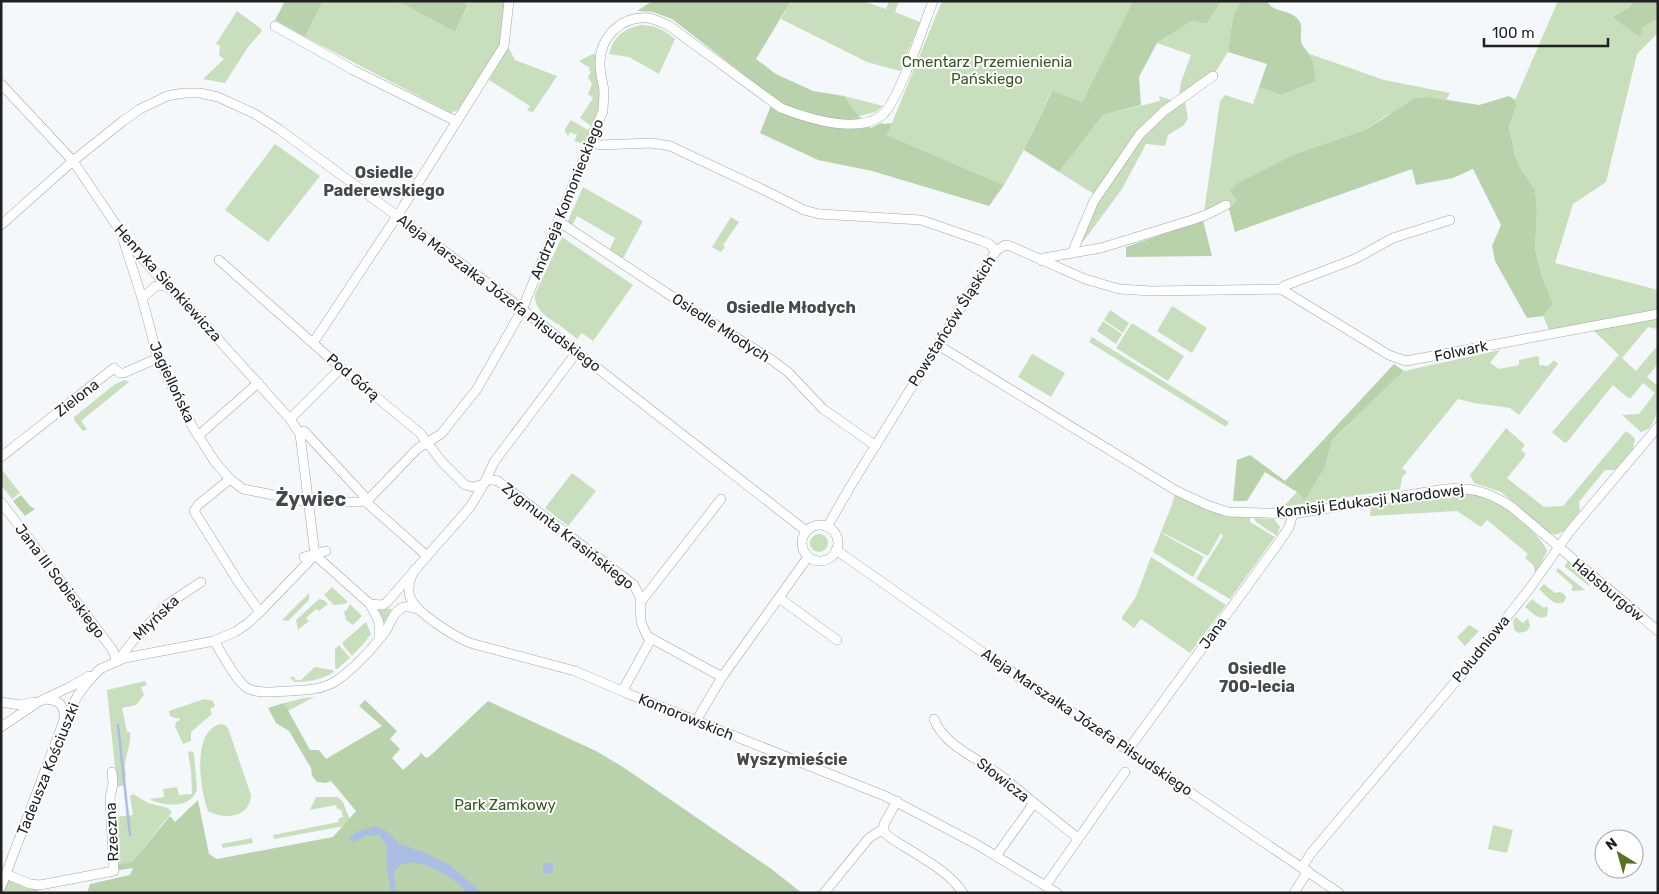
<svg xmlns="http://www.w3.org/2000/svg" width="1659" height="894" viewBox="0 0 1659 894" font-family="Rubik,sans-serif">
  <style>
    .green { fill: #c9debd }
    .forest { fill: #bad2ac }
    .water { fill: #aabee3 }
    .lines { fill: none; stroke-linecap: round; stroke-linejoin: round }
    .stream { stroke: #aabee3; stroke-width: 2.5 }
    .minor-casing { stroke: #a2a5a8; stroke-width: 10 }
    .minor { stroke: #fff; stroke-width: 9 }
    .labels { text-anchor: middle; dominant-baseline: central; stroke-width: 4; stroke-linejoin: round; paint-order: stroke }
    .park-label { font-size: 15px; fill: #385621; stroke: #fff }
    .street-label { font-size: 15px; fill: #1f2021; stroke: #fff }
    .neighbourhood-label { font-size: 16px; font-weight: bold; fill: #46494c; stroke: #fff }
    .district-label { font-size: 20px; font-weight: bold; fill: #46494c; stroke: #fff }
  </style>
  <rect width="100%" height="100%" fill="#f4f8fb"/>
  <!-- green -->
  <g class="green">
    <polygon points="323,1 397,1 455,32 467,8 465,1 505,1 501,43 458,110 451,113 305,37"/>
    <polygon points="791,1 863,1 886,9 889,1 899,1 895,12 920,22 900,71 867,62 781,19"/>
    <polygon points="942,1 1133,1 1082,102 1051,92 1024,150 1004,185 887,135"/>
    <polygon points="1221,1 1241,1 1233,16 1228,52 1213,76 1186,99 1185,102 1188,118 1184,125 1168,135 1165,146 1146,144 1122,189 1082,243 1078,238 1094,194 1059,172 1103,115 1160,101 1159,96 1171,100 1179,96 1181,82 1191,55 1157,43 1192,21 1207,24"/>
    <polygon points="1558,1 1632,1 1631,6 1612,17 1640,36 1643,27 1658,19 1658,33 1637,54 1606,182 1573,204 1555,263 1658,290 1658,309 1549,330 1543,316 1553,304 1542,276 1535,250 1537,210 1535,189 1522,171 1515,156 1509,126 1517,105 1515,100"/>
    <polygon points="237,11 260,28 262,31 248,47 225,83 203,79 224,59 219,55 220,46 216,44"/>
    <path d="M641,25C655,25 664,30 675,39L659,74L629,57L609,54C614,36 623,29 641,25Z"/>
    <polygon points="508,47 515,60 557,76 533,112 527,111 530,106 489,80"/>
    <polygon points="595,53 600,96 600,109 589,136 583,144 574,141 577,135 570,132 568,136 565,132 565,129 571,120 588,130 591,126 580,118 593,98 588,94 592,84 588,77 591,72 589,70 590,68 579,61"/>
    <polygon points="1310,54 1384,80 1450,93 1446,100 1429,97 1387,115 1365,130 1294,154 1236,184 1237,200 1229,209 1226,205 1204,212 1220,101 1225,95 1253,104 1259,87 1281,95 1316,80"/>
    <polygon points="844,96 883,106 876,112 859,116"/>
    <polygon points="275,144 320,176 268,242 225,210"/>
    <polygon points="583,187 643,221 622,260 609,251 615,238 577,216 571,227 567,223"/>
    <polygon points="731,217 739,222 723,245 725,247 721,252 712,247"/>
    <path d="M562,237L633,285L593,341L582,333L577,339L558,324H557C546,316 534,310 535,294Z"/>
    <polygon points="1172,306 1207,328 1192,353 1157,331"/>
    <polygon points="1110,310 1129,323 1123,333 1104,320"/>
    <path d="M1658,315L1657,329L1648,327L1622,358L1636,371L1658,345V364L1647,377L1658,386C1658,402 1659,428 1641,432L1622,415L1639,414L1655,393L1643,383L1631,398H1628L1613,385L1567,442L1565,443L1552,432L1619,355L1593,330Z"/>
    <polygon points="1103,321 1122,334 1116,344 1097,331"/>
    <polygon points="1132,323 1184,356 1168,381 1116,348"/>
    <polygon points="1092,337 1229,422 1226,427 1089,342"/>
    <polygon points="1500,350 1490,363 1499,369 1519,365 1519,360 1537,356 1539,358 1539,365 1548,366 1554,360 1558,364 1519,415 1510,408 1474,403 1458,399 1402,468 1407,472 1402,477 1400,489 1283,507 1297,492 1305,499 1325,467 1332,440 1404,371"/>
    <polygon points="1032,354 1065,373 1051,397 1018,377"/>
    <polygon points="125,380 129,382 81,421 87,429 83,431 74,420 74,417 115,384"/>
    <polygon points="1506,428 1525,445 1521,450 1525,453 1525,456 1507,478 1544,507 1563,506 1626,431 1635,438 1633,449 1615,470 1605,470 1579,502 1580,511 1564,531 1555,535 1548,532 1501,492 1474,483 1470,475"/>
    <polygon points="3,471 20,493 12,499 1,485 1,472"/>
    <polygon points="572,473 596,491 568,526 545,508"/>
    <path d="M1464,493C1474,494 1483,496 1492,499C1504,505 1544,538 1547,551L1536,575L1533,565L1525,558L1528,554L1487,520L1481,527L1457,511L1370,516L1371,506Z"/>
    <polygon points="1175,494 1231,516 1250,518 1250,522 1275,537 1230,599 1196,579 1223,536 1221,533 1208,556 1163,533 1163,534 1204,557 1193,577 1153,552 1171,507"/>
    <polygon points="1254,518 1274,519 1280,527 1277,536 1256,522"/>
    <circle cx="819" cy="543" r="9"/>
    <polygon points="1151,557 1226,605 1190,653 1141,619 1134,628 1122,619 1122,617 1136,597"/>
    <polygon points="1568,561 1590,585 1589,586 1564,566"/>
    <polygon points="1558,568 1585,590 1573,591 1571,590 1573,586 1556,571"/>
    <path d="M1544,584L1555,593L1559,592L1563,593L1566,597L1564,602C1555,608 1546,595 1539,589Z"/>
    <polygon points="332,587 348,602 345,604 334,605 324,595"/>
    <polygon points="309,593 309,600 288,621 282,620"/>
    <polygon points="319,599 324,600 328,604 319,611 316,609 306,618 309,621 298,630 296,620"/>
    <path d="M1532,599L1544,608L1547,606L1548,611L1547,616C1538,621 1532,612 1525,607Z"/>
    <polygon points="350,604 362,616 353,625 345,619 346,617 345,616 344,611 346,611"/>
    <polygon points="381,608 392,609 383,625 378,609"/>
    <polygon points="1516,617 1523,623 1528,618 1530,626 1527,631 1519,633 1514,630 1513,621"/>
    <polygon points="366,622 371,634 365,642 352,656 343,645 343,642"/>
    <polygon points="1469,625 1479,631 1465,646 1457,637"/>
    <polygon points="339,645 350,658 337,669 335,668 335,649"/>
    <path d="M315,667L333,670L334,672C323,679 309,682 295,682L290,678L293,676L296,680H301Z"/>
    <path d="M145,681L147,685L141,687L144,695L136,705L122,708L127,732H130C132,748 122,758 126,776L124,777L125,785L117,787L107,690Z"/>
    <polygon points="314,697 288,711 284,703 304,698"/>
    <polygon points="204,699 213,701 215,706 210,709 212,714 191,732 191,741 183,744 175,726 176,722 180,720 179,718 175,718 170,716 169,711"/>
    <path d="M221,724L225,725L228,728L251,795C250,818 224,820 208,811C200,791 191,730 221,724Z"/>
    <path d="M190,751L194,753L197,789C192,809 165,806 151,800L150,799L164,797L163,789L177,787L179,795L192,794L191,770L188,753Z"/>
    <polygon points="133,794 148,803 168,808 172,812 132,862 119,865 115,817 133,815 130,796"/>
    <polygon points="316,797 338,797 343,802 350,820 344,826 274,839 273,835 339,822 338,819 343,817 341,810 337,809 336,805 310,810"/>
    <polygon points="1493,825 1513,830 1507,853 1488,849"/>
    <polygon points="252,838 253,843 223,848 221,844"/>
    <polygon points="10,876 40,885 38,893 3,893"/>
  </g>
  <!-- forest -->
  <g class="forest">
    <polygon points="285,1 323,1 305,37 275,20"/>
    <polygon points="397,1 465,1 467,7 455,32"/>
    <polygon points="652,1 791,1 756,59 776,74 813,91 844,96 859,116 871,128 881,123 885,124 892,123 887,135 1004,185 989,206 872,171 818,160 760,133 774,98 672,19 653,12 637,11"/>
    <polygon points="1133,1 1221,1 1207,24 1192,21 1157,43 1139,77 1141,105 1103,115 1059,172 1024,150 1052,91 1082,102"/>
    <path d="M1241,1H1267C1273,13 1288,9 1297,18C1304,25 1300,32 1301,41C1302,47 1306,49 1309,54C1314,60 1314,73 1316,81L1281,95L1259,87L1267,64L1228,52L1233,16Z"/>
    <polygon points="1632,1 1658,1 1658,19 1643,27 1640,37 1612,17 1631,6"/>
    <polygon points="1509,96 1515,100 1517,105 1509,126 1515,156 1522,171 1535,189 1537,210 1535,250 1542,276 1553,304 1543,316 1527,318 1495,261 1492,246 1501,225 1473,169 1453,178 1416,185 1412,169 1235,232 1229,209 1237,200 1230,191 1236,184 1294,154 1365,130 1414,99 1429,97 1479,105"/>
    <polygon points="1203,220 1212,256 1126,257 1126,247"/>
    <polygon points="1394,364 1404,371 1332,440 1325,467 1305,500 1297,492 1265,472 1247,501 1233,501 1237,460 1250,455 1285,481"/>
    <polygon points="21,495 30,506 35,509 25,516 13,501"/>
    <polygon points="365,700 397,731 390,739 400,749 392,758 403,770 420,755 420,752 426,758 430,756 488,701 596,751 623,767 770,868 802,893 87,893 90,884 130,875 133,868 114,871 114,865 132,862 170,816 175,822 198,800 209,854 217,859 333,837 356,811 331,781 326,783 317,782 312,776 311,768 289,731 276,723 268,708 284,703 310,750 319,750 326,759 382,726 359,706"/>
  </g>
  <!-- water -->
  <g class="water">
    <path d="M376,826L386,831L400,844L423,852L450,865L482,893H467C461,887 454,879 446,875C433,867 396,851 394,877C394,882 396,888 396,893H391L388,876L386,844L379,835L365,836L354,842L348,837L358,831Z"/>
    <circle cx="548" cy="868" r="5.5"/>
  </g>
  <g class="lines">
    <!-- stream -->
    <polyline class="stream" points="118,725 130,835"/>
    <!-- minor casing -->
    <g class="minor-casing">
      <g id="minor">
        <polyline points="275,26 353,70 456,121"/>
        <polyline points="1,84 73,161 127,241 167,286 190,308 290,419 300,434 315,555"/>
        <polyline points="590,142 601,145 651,143 670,146 766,191 804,210 819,214 921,220 982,241 989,244 996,251"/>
        <polyline points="558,221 694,311 772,360 788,372 823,409 876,446"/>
        <polyline points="1,225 73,161 123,121 140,109 167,96 184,93 200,93 218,97 255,114 280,130 397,216 505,296 806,531"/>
        <polyline points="123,239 142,298 158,358 192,426 215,462 230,479 243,489 309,502 366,502"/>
        <polyline points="1072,253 1094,201 1140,134 1164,111 1213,76"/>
        <polyline points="219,260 341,368 420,433 442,462 465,485 473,487 484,484"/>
        <polyline points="1042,261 1044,258 1101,248 1192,220 1206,215 1226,205"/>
        <polyline points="1281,289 1284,286 1355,259 1393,238 1450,220"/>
        <polyline points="142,298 156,286 167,286"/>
        <polyline points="313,343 403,207 504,46 509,1"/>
        <path d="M938,345L1175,490L1207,505L1228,512L1293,514L1445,489C1472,487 1490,492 1513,508L1658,631"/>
        <polyline points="290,419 341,368"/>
        <polyline points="304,431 365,497"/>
        <polyline points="198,436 258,383"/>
        <polyline points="1,457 114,368 120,373 124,373 158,358"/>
        <polyline points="230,479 198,505 194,511 239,583 260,612"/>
        <polyline points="486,479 498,481 634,585 640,597 641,622 647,636 722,677"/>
        <polyline points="1,502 112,649 117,661"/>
        <path d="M366,502L417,449L441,434L477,389L522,310L603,111C603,104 604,98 604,91C603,83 600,74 600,65C599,37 622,15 649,18C655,19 662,23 668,25L781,108C807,118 856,134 881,116C898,104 924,24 933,1"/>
        <polyline points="366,502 427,556"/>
        <circle cx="820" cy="543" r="18"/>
        <polyline points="827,527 850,487 982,273 996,251 1005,245 1010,246 1085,279 1119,289 1152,291 1281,289 1389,355 1406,361 1658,314"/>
        <polyline points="836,550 966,641 1339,893"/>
        <polyline points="315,555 370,604 379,622 379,638"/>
        <polyline points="304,557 326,551"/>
        <path d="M414,570C410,579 407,588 410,597C416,613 454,636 470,643L575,671L629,694L885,796L976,844L1057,893"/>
        <polyline points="779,598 837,640"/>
        <polyline points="640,603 721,499"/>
        <polyline points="370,604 383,605 387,602 470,507 484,484 494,462 576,353"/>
        <path d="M214,641C221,652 236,681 247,688C259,694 275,692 289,691C305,690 322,690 336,681C355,668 371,650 385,632C390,625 392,615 399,610C404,605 410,607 417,609"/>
        <polyline points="118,660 136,637 168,604 201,582"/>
        <polyline points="623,690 651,639"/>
        <path d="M44,699C59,700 65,704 64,720"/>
        <polyline points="1,702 20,705 33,702"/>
        <path d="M934,719C944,746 978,758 1000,775C1026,796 1052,818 1078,838"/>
        <polyline points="696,721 722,677 808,557"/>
        <polyline points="1,727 38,702 72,686 89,676"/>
        <polyline points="1128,750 1280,541 1289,527 1293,514"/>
        <path d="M897,801L884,824V832C891,840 901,844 910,850C929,862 951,874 963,893"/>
        <polyline points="996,856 1034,803"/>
        <polyline points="1302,867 1312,852 1467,668 1530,588 1570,531 1658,427"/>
        <polyline points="6,874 30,884 40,885 114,871 110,798 113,784 112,772"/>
        <polyline points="1046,885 1125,772"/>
        <polyline points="1,887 63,723 78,695 87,683 100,669 125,658 214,641 235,632 247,624 260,612 315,555"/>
        <polyline points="824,893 869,838 883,829"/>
        <polyline points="1294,893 1308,871"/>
      </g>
    </g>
    <!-- minor -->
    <use href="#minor" class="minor"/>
  </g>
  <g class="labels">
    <!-- park labels -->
    <g class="park-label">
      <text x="987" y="62">Cmentarz Przemienienia<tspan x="987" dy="17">Pańskiego</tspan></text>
      <text x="505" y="805">Park Zamkowy</text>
    </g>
    <!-- street labels -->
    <g class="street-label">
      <text transform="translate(567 199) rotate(-68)">Andrzeja Komonieckiego</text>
      <text transform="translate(168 283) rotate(48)">Henryka Sienkiewicza</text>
      <text transform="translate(499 293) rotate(37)">Aleja Marszałka Józefa Piłsudskiego</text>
      <text transform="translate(952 321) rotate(-58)">Powstańców Śląskich</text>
      <text transform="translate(721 328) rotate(33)">Osiedle Młodych</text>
      <text transform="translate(1461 351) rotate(-12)">Folwark</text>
      <text transform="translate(353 377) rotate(40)">Pod Górą</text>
      <text transform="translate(172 382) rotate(65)">Jagiellońska</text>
      <text transform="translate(77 398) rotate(-38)">Zielona</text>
      <text transform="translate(1370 501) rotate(-7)">Komisji Edukacji Narodowej</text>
      <text transform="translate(568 536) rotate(38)">Zygmunta Krasińskiego</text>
      <text transform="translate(60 581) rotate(53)">Jana III Sobieskiego</text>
      <text transform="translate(1608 590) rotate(40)">Habsburgów</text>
      <text transform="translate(156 618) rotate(-44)">Młyńska</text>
      <text transform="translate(1213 633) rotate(-54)">Jana</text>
      <text transform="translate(1481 649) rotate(-51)">Południowa</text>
      <text transform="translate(686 717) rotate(22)">Komorowskich</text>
      <text transform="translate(1087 722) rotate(34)">Aleja Marszałka Józefa Piłsudskiego</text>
      <text transform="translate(48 769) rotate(-68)">Tadeusza Kościuszki</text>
      <text transform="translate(1003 780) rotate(38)">Słowicza</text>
      <text transform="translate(112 832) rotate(-93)">Rzeczna</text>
    </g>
    <!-- neighbourhood labels -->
    <g class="neighbourhood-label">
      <text x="384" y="172">Osiedle<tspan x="384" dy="18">Paderewskiego</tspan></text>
      <text x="791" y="307">Osiedle Młodych</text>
      <text x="1257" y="668">Osiedle<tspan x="1257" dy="18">700-lecia</tspan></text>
      <text x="792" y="759">Wyszymieście</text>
    </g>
    <!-- district labels -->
    <g class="district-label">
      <text x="311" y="499">Żywiec</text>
    </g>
  </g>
  <!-- border -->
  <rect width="1659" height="894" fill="none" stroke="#1f2021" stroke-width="5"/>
  <!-- north arrow -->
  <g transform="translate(1619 854) rotate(323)"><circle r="24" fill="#ffffff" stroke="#a5a6a6"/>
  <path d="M0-4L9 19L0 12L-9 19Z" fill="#5a7123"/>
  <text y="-8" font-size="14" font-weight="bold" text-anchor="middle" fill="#1f2021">N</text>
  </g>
  <!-- scale -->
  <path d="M1484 38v8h124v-8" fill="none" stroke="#1f2021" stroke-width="2.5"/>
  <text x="1492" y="38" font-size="15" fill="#1f2021" stroke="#ffffff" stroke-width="4" paint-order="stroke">100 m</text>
</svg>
